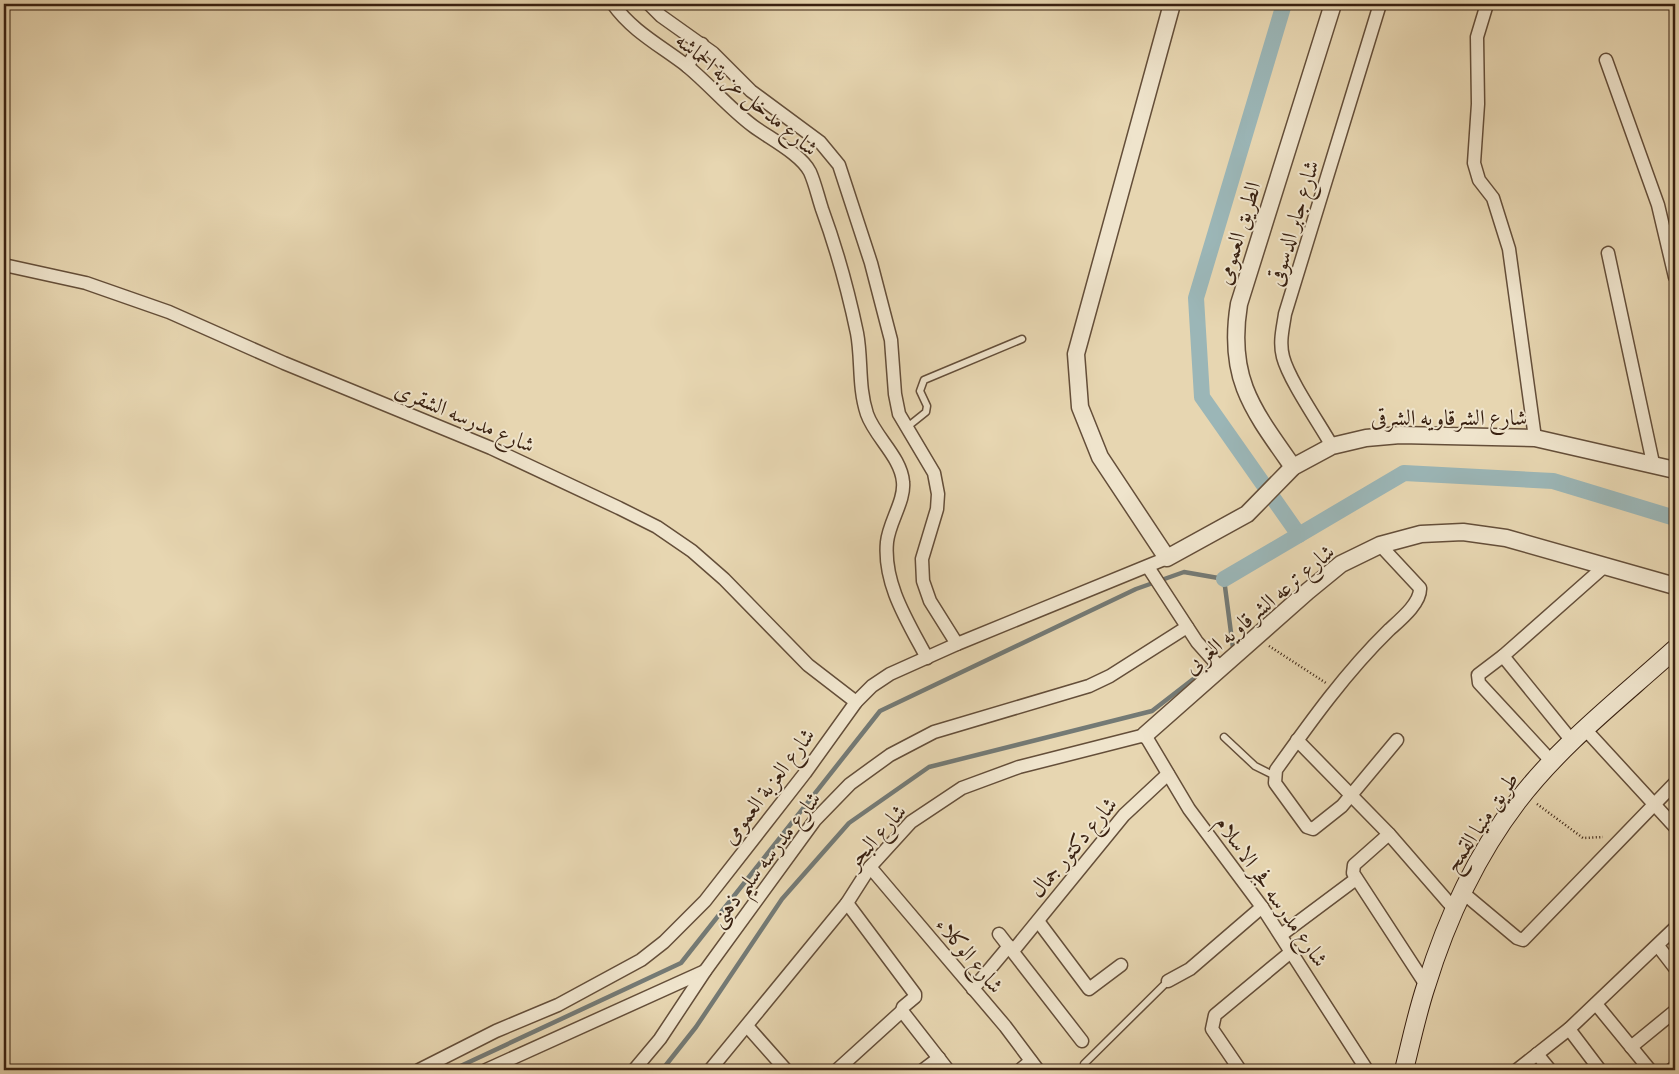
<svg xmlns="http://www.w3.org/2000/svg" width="1679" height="1074" viewBox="0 0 1679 1074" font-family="'EB Garamond',Amiri,serif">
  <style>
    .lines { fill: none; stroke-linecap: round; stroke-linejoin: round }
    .stream { stroke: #747a75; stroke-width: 4.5 }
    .canal { stroke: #9bb6b7; stroke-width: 16 }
    .service-casing { stroke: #644e39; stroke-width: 9 }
    .minor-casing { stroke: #644e39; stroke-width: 15 }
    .tertiary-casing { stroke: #644e39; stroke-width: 19 }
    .secondary-casing { stroke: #392111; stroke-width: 20 }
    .path { stroke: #392111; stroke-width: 2.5; stroke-dasharray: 1 2.5; stroke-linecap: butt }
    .service { stroke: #efe4cc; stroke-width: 6 }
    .minor { stroke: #efe4cc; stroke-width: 12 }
    .tertiary { stroke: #efe4cc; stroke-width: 16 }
    .secondary { stroke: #efe4cc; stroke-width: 18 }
    .labels { text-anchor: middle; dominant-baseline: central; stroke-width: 4; stroke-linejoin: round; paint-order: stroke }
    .street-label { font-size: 22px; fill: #392111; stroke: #efe4cc }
  </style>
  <rect width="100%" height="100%" fill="#e7d6b1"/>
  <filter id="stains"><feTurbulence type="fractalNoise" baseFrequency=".004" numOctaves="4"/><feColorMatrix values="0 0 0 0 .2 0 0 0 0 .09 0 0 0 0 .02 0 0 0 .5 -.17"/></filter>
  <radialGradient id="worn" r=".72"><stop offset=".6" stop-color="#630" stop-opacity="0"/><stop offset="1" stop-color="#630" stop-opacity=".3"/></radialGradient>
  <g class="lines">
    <!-- stream -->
    <g class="stream">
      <polyline points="452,1070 681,963 880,711 1136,589 1184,572 1224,579 1233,648 1230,651"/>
      <polyline points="662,1070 696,1027 782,899 849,823 929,767 1152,711 1214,663"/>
    </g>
    <!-- canal -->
    <g class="canal">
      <polyline points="1284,4 1196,298 1202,397 1299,535"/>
      <polyline points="1224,579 1404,473 1553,481 1675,518"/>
    </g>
    <!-- service casing -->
    <g class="service-casing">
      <g id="service">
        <polyline points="906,428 926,412 927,406 920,391 924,380 1022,339"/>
        <polyline points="1224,737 1255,766 1275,776"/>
        <polyline points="1084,1064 1168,981"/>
      </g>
    </g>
    <!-- minor casing -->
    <g class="minor-casing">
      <g id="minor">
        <path d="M613,4C632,31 661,46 687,66C710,85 729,108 753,126C769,138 801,154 810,172C815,183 818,197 822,209C837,250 848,290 857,333C862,359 858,387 867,414C875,437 901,457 903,482C905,501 889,522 887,542C883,584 908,622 927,658"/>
        <polyline points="649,4 661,16 713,53 751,91 820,142 839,165 871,263 891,340 895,394 899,414 934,473 938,494 937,509 922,559 923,581 930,601 957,644"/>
        <polyline points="1487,4 1477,37 1478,104 1474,163 1479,180 1493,198 1509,249 1535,438"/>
        <polyline points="1606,60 1658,205 1675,277"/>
        <polyline points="687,66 702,44"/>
        <polyline points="1608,253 1653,463"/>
        <polyline points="4,265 86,283 169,312 284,363 491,448 619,508 657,527 692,551 724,579 808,665 856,702"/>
        <path d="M1332,446C1319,423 1289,380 1283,357C1279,342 1283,328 1285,314L1380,4"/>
        <path d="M1380,545L1420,588C1421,603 1400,620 1389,630C1346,672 1311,721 1276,770L1275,783L1307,827L1313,829L1342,806L1397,740"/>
        <polyline points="1148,567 1197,642 1221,669"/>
        <polyline points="1503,656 1606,565"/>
        <polyline points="1585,729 1675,827"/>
        <polyline points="1297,740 1389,834 1455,910"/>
        <polyline points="1552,762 1479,683 1478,675 1503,656 1572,741"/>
        <polyline points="1389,834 1354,865 1353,873 1426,985"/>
        <polyline points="870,867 1005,1026 1038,1070"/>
        <polyline points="1462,892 1517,938 1523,940 1675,783"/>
        <polyline points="847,903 915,994 915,997 903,1007 902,1011 948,1070"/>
        <polyline points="1038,921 1089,989 1121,965"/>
        <polyline points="999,934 1082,1041"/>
        <polyline points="1281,935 1356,879"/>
        <polyline points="1658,946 1675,968"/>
        <polyline points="1013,951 1124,815 1168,774"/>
        <polyline points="1168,981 1190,969 1262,907"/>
        <polyline points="973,989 1009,946"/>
        <polyline points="1596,1004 1650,1070"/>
        <polyline points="747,1026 786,1070"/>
        <polyline points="1569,1029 1600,1070"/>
        <polyline points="1631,1047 1675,1011"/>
        <polyline points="1537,1054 1550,1070"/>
        <polyline points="419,1070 496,1031 558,1005 641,960 664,942 705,901 805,773 856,702 872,686 890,674 957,644 1167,558"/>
        <polyline points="486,1070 705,971"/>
        <polyline points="634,1070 660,1039 705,971 815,820 850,784 890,755 934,732 1089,686 1110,676 1187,627"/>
        <polyline points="710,1070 847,903 870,867 911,822 962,788 1019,767 1145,735 1189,809 1262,907 1367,1070"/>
        <polyline points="837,1070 902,1011"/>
        <polyline points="923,1070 939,1058"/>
        <polyline points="1020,1070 1031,1061"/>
        <polyline points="1240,1070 1212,1029 1215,1015 1292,951"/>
        <polyline points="1517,1070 1569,1029 1675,928"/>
        <polyline points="1671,1070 1675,1067"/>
      </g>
    </g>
    <!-- tertiary casing -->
    <g class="tertiary-casing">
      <g id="tertiary">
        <polyline points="1172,4 1076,354 1080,407 1100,457 1167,558 1247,514 1293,467 1332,446 1366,438 1400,435 1535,438 1675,470"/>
        <path d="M1293,467C1252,409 1227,378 1239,304L1333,4"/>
        <polyline points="1145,735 1308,591 1341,564 1380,545 1421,534 1463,532 1506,538 1675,586"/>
      </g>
    </g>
    <!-- secondary casing -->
    <g class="secondary-casing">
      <path id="secondary" d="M1404,1070C1411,1042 1417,1013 1426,986C1446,921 1476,856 1517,802C1561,744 1621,698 1675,649"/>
    </g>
    <!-- path -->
    <g class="path">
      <polyline points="1269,646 1326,683"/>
      <polyline points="1537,804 1583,838 1603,837"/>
    </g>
    <!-- service -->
    <use href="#service" class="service"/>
    <!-- minor -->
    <use href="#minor" class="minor"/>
    <!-- tertiary -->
    <use href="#tertiary" class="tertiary"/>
    <!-- secondary -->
    <use href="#secondary" class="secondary"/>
  </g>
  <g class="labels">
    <!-- street labels -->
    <g class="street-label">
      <text transform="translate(747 94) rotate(40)">شارع مدخل عزبة الحماشه</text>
      <text transform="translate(1293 223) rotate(-73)">شارع جابر الدسوقى</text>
      <text transform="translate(1238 233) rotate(-73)">الطريق العمومى</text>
      <text transform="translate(465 417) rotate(23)">شارع مدرسه الشقرى</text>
      <text x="1449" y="417">شارع الشرقاويه الشرقى</text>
      <text transform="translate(1259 609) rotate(-40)">شارع ترعه الشرقاويه الغربى</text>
      <text transform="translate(768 786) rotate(-53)">شارع العزبة العمومى</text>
      <text transform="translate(1481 822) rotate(-56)">طريق منيا القمح</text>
      <text transform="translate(876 836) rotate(-48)">شارع البحر</text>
      <text transform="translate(1073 847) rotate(-50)">شارع دكتور جمال</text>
      <text transform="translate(765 859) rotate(-52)">شارع مدرسه سليم ذهنى</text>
      <text transform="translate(1272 891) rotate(55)">شارع مدرسه فجر الاسلام</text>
      <text transform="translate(970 955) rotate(50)">شارع الوكلاء</text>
    </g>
  </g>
  <!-- margin -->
  <rect width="1679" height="1074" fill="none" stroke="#e7d6b1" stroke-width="20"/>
  <rect x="5" y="5" width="1669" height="1064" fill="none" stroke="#392111" stroke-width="2.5"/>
  <rect x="10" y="10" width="1659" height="1054" fill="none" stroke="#392111"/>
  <rect width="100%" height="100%" filter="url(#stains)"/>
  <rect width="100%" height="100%" fill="url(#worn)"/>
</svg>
